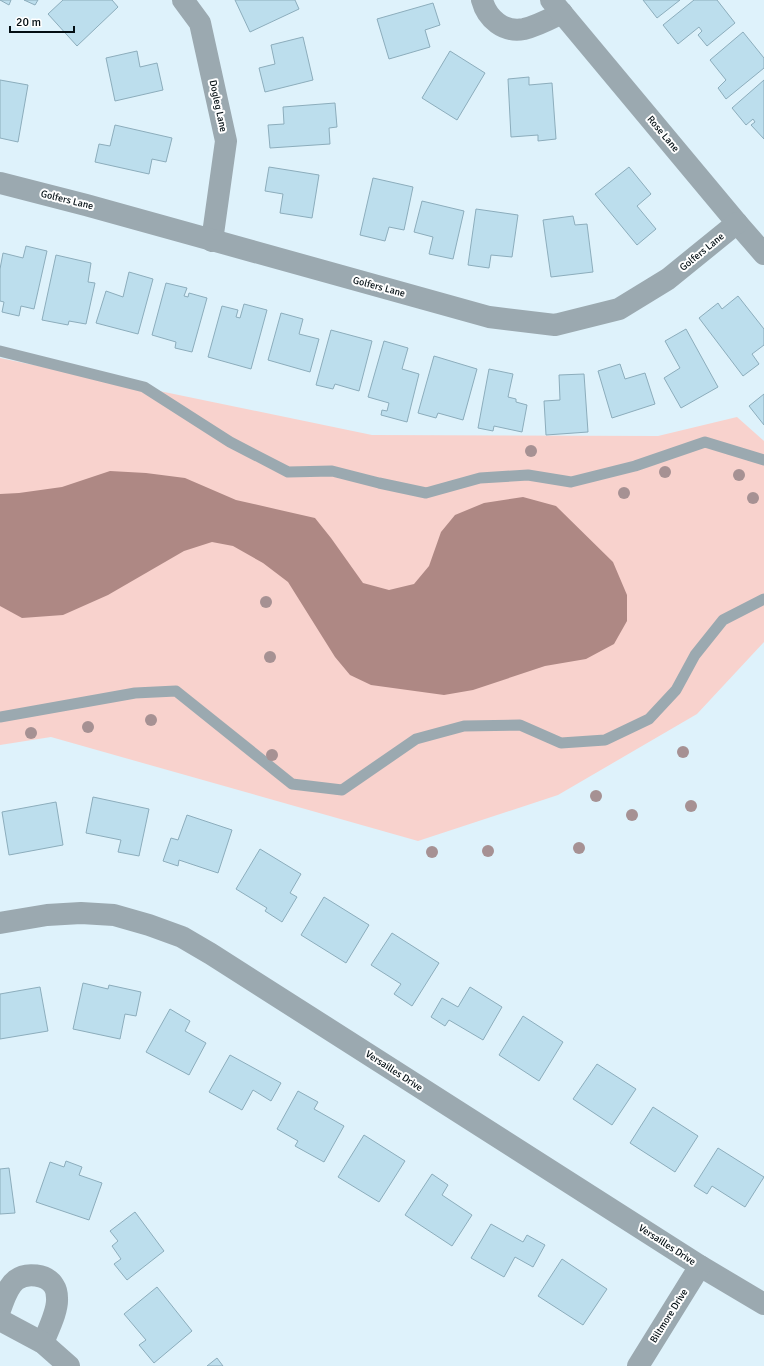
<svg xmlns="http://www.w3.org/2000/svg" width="764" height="1366" viewBox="0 0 764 1366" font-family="Signika,sans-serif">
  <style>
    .green { fill: #f8d2cd }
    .water { fill: #ae8884 }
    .building { fill: #bcdeed; stroke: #8cadbc }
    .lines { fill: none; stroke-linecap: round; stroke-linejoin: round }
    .service { stroke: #9ba9b0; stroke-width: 11 }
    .minor { stroke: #9ba9b0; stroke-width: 22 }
    .tree { fill: #a69193 }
    .labels { text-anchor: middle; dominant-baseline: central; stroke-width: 4; stroke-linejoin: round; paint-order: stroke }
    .street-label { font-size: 10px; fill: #030e13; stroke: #fff }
  </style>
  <rect width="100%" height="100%" fill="#def2fb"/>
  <!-- green -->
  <polygon class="green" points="0,358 372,435 658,436 737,417 764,441 764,642 697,714 558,795 418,841 51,737 0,745"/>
  <!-- water -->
  <polygon class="water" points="110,471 146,473 185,478 236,500 315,518 331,538 363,583 389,590 414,584 429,566 441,532 455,515 484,503 523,497 556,506 613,562 627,595 627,621 614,644 586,659 545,666 473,690 444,695 371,685 350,675 335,657 288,582 263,563 233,546 212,542 184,551 108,595 63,615 22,618 0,606 0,494 19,493 62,487"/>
  <!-- building -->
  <g class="building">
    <polygon points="0,0 11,0 9,5"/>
    <polygon points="24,0 38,0 35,5"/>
    <polygon points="63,0 112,0 118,7 77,46 48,14"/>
    <polygon points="235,0 295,0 299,9 250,32"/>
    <polygon points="643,0 680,0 657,18"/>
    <polygon points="694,0 717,0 735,23 707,46 698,35 702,31 699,27 678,44 663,25"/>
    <polygon points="433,3 440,25 425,30 430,47 389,59 377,19"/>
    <polygon points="743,32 764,58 764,68 726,99 718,88 726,80 710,60"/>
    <polygon points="303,37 313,80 265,92 259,68 275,64 271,45"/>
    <polygon points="137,51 140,67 157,63 163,90 115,101 106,58"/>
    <polygon points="450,51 485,73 457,120 422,98"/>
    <polygon points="529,77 529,85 552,83 556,139 538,141 538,135 511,137 508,79"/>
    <polygon points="0,80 28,85 18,142 0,138"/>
    <polygon points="764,80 764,139 751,125 755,122 753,119 746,125 732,108"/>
    <polygon points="335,103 337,127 329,128 330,144 270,148 268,125 284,124 283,107"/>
    <polygon points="115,125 172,138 166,162 152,159 149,174 95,162 99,144 110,146"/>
    <polygon points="269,167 319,175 312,218 280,213 283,194 265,191"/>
    <polygon points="629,167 651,194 637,206 656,229 637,245 595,194"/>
    <polygon points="373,178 413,187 404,230 389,227 385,241 360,235"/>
    <polygon points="422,201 464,211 453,259 429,254 433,237 414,232"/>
    <polygon points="476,209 518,215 512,257 491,255 489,268 468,265"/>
    <polygon points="573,216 575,225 587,224 593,272 551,277 543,220"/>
    <polygon points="26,246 47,251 34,309 21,306 19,316 2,312 4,302 0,301 0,269 3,253 23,258"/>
    <polygon points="56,255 91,263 88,282 95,283 86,324 69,321 68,325 42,320"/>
    <polygon points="129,272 153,279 138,334 96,323 106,291 123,297"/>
    <polygon points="166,283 187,288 184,296 188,297 189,293 207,298 192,352 175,348 176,342 152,335"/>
    <polygon points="738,296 764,329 764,345 752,354 759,364 743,376 699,318 718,303 722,309"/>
    <polygon points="244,304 267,310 251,369 208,357 222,306 238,310 236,317 240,318"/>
    <polygon points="281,313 303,319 299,334 319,339 310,372 268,360"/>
    <polygon points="686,329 718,387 681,408 664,378 680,368 665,341"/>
    <polygon points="331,330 372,341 359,391 335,384 333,389 316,385"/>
    <polygon points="384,341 408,348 402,369 419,374 407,422 381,415 382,410 387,411 389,403 368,397"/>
    <polygon points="434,356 477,369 463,420 438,413 436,418 418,413"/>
    <polygon points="620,364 625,379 645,373 655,404 612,418 598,371"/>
    <polygon points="489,369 513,374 508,397 516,399 516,402 527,405 522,432 494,426 493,431 478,428"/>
    <polygon points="584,374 588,432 546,435 544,401 560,400 559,375"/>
    <polygon points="764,394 764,425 749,406"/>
    <polygon points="93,797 149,809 139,856 118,852 121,840 86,833"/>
    <polygon points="56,802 63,845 9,855 2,812"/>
    <polygon points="187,815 232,830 218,873 179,860 178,866 163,861 171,838 178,840"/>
    <polygon points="260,849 301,874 290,893 297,897 282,922 265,911 267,908 236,889"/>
    <polygon points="324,897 369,925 346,963 301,935"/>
    <polygon points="392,933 439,963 412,1006 394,994 401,984 371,965"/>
    <polygon points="83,983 108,989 109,985 141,992 136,1016 125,1014 120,1039 73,1029"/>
    <polygon points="40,987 48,1031 0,1039 0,994"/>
    <polygon points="470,987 502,1007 483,1040 449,1020 445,1026 431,1017 442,998 458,1007"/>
    <polygon points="170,1009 190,1021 185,1031 206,1043 189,1075 146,1052"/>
    <polygon points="523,1016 563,1042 539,1081 499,1055"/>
    <polygon points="230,1055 281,1083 271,1101 253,1090 242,1110 209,1092"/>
    <polygon points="597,1064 636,1089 612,1125 573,1099"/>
    <polygon points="298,1091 318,1102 314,1109 344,1126 324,1162 295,1146 298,1141 277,1129"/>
    <polygon points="653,1107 698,1136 675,1172 630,1143"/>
    <polygon points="364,1135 405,1161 379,1202 338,1177"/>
    <polygon points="718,1148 764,1177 745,1207 712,1186 707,1194 694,1186"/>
    <polygon points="66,1161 82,1167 79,1175 102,1183 89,1220 36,1202 50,1162 64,1167"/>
    <polygon points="9,1168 15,1213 0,1214 0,1169"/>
    <polygon points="432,1174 448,1185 442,1195 472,1215 452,1246 405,1215"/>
    <polygon points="135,1212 164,1251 127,1280 114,1264 121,1259 112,1246 118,1241 110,1231"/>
    <polygon points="491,1224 523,1242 527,1235 545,1245 533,1267 515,1257 504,1277 471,1258"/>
    <polygon points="562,1259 607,1289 583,1325 538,1296"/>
    <polygon points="157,1287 192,1331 154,1363 139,1345 146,1340 124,1314"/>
    <polygon points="217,1358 223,1366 207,1366"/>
  </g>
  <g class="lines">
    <!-- service -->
    <g class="service">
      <polyline points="0,351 144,387 230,442 288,472 332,471 379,483 426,493 480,478 528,475 571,482 635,466 705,442 764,460"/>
      <polyline points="0,717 135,693 176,691 292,784 342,790 416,739 464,726 520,725 561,743 605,740 649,719 676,690 695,655 723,620 764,599"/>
    </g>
    <!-- minor -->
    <g class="minor">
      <polyline points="183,0 200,23 226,141 212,241"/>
      <path d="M482,0C487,19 504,33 524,29C537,26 550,19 562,13"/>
      <polyline points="551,0 737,223 764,254"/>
      <polyline points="0,183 86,205 489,317 555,325 619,309 668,279 737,223"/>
      <polyline points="0,923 47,915 81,913 114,915 149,925 182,937 211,954 700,1266 764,1304"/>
      <path d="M0,1310C4,1300 7,1287 16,1280C26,1272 47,1274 54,1286C56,1289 57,1295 57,1298C58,1311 48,1330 43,1343"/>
      <polyline points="0,1320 43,1343 69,1366"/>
      <polyline points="638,1366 700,1266"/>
    </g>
  </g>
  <!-- trees -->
  <g class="tree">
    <circle cx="531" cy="451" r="6"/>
    <circle cx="665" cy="472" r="6"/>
    <circle cx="739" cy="475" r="6"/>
    <circle cx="624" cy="493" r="6"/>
    <circle cx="753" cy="498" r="6"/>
    <circle cx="266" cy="602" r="6"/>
    <circle cx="270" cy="657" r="6"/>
    <circle cx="151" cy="720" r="6"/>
    <circle cx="88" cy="727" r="6"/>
    <circle cx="31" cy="733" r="6"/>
    <circle cx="683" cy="752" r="6"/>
    <circle cx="272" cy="755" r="6"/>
    <circle cx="596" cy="796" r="6"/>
    <circle cx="691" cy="806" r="6"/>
    <circle cx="632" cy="815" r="6"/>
    <circle cx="579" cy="848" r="6"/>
    <circle cx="488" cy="851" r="6"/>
    <circle cx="432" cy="852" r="6"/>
  </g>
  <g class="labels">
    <!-- street labels -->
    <g class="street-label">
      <text transform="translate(218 106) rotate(78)">Dogleg Lane</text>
      <text transform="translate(663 134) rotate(50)">Rose Lane</text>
      <text transform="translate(67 200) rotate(14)">Golfers Lane</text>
      <text transform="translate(702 252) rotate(-39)">Golfers Lane</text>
      <text transform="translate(379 287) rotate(15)">Golfers Lane</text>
      <text transform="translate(394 1071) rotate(33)">Versailles Drive</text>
      <text transform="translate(667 1245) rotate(33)">Versailles Drive</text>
      <text transform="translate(669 1316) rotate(-58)">Biltmore Drive</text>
    </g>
  </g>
  <!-- scale -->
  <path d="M10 26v6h64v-6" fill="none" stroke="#030e13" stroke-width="2"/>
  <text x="16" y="26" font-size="12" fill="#030e13" stroke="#ffffff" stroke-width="3" paint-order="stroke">20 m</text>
</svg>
